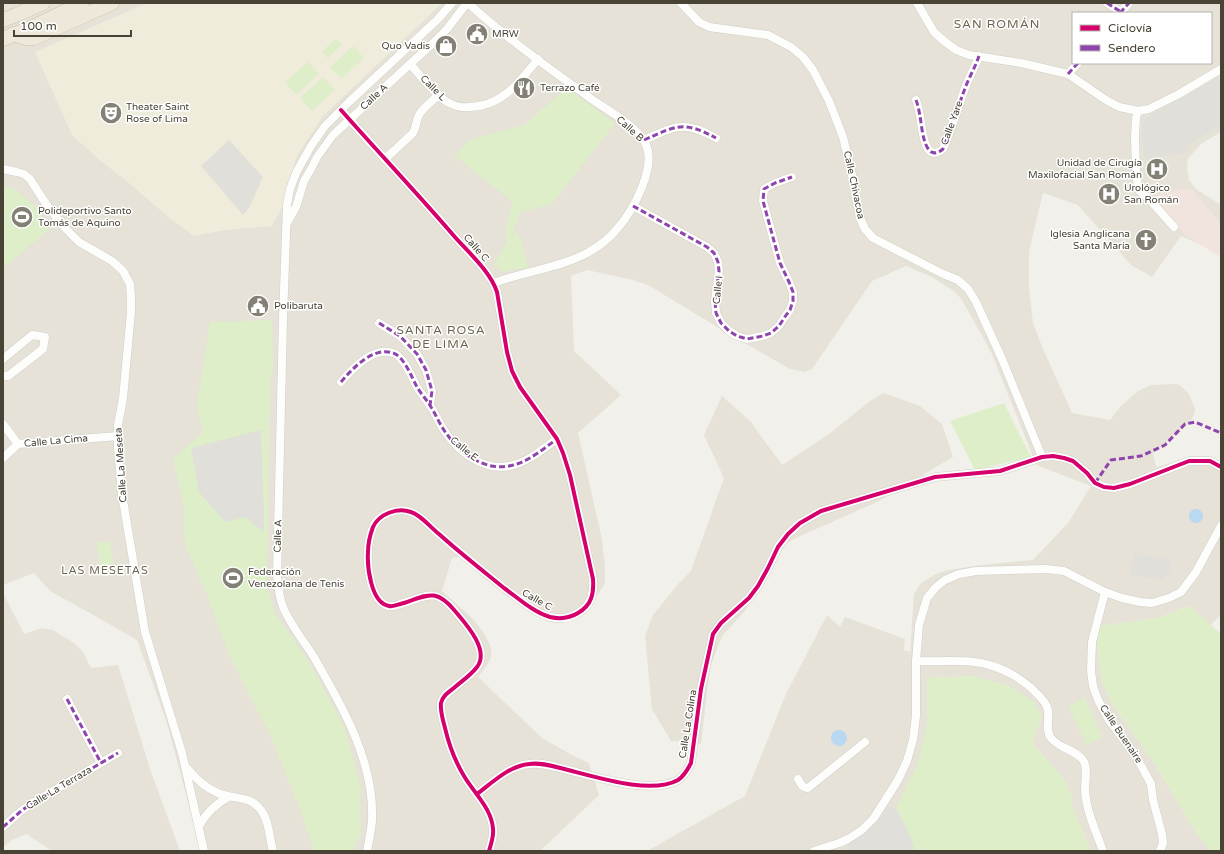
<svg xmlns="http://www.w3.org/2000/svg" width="1224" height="854" viewBox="0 0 1224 854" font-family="'Varela Round',sans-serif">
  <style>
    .residential { fill: #e6e2d7; fill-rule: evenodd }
    .education { fill: #f0ecdc }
    .medical { fill: #f1e4de }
    .green { fill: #ddeec8 }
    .parking { fill: #e1dfda }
    .water { fill: #b9d8f2 }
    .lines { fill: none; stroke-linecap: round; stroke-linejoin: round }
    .minor-casing { stroke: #d0cec8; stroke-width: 9 }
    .motorway-casing { stroke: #ccc0a4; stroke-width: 15 }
    .minor { stroke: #fdfdfc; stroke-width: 8 }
    .motorway { stroke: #ede8d9; stroke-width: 14 }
    .quiet { stroke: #8e44ad; stroke-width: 3; stroke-dasharray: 6 3; stroke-linecap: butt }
    .cycleway-casing { stroke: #fff; stroke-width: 6 }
    .cycleway { stroke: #d6006c; stroke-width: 4 }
    .labels { text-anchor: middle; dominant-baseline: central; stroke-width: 3; stroke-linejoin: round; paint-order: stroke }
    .poi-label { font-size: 10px; fill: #494336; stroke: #fff; text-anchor: start }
    .street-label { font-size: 10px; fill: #494336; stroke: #fff }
    .neighbourhood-label { font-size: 11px; letter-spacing: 1px; fill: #6c624c; stroke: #fff }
    .quarter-label { font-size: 12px; letter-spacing: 1px; fill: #6c624c; stroke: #fff }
  </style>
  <rect width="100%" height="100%" fill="#f2f0ea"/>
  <!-- residential -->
  <g class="residential">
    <path d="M3,3H1221V132L1201,144L1188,159L1187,169L1189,180L1196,189L1221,205V254L1181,236L1152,277L1131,265L1078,205L1043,193L1029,251V287L1033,323L1043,349L1072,413L1110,420L1121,406L1138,391L1151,385L1175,384L1180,385L1189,394L1195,409L1194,415L1190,422L1153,453L1156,467L1200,456L1209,458L1221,465V614L1210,626L1189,606L1158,618L1099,626L1097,644L1102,682L1113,705L1153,761L1197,834L1211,851H1091L1072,806L1071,793L1063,778L1032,743L1042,717L1007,685L973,676L927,678V707L958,851H647L745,796L786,694L827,615L840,627L845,617L905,639L904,650L910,652L914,594L921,583L934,575L944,571L980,565L1033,560L1068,523L1091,486L1041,467L1036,464L991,352L962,300L955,292L932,277L906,266L872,281L812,369L804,372L790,369L732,336L648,285L633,280L587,270L571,276L574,351L621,395L578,433L602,539L605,568V584L595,598L586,608L563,616L549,614L535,607L466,556L452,558L442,591L473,619L484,633L491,647V658L487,665L478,677L542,738L572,755L589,763L599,795L540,851H201L167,723L137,640L88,612L50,591L34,573L3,585ZM1073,13H1211V63H1073Z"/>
    <polygon points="884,393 920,406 942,424 953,457 877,502 798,537 787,543 771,565 758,591 744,612 723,635 718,646 710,668 701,744 671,741 652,709 645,636 653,615 679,583 691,571 724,478 704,435 722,396 750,421 782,465 829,434 870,401"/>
    <polygon points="3,593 24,634 42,628 53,630 74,643 83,652 91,668 118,665 151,772 180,851 52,851 26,834 12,840 3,847"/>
  </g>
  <!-- education -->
  <polygon class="education" points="147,3 442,3 323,116 296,157 284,203 272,226 225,230 194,236 167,216 129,183 102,162 72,135 35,52"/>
  <!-- medical -->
  <polygon class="medical" points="1184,188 1193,190 1221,224 1221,257 1186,236 1154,200 1158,194"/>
  <!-- green -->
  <g class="green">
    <polygon points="336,39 342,45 327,58 322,51"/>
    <polygon points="353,46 364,58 341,79 330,67"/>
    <polygon points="308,62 319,74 296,95 285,82"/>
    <polygon points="323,77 335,90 312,111 300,98"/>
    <polygon points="567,88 615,123 552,204 521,212 512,234 518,232 528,267 503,272 494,265 508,239 505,236 512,201 455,156 469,140 524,125"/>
    <polygon points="3,187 13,188 34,205 50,229 3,268"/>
    <polygon points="272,320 273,368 270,377 267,587 275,614 299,647 321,683 345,729 360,785 361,833 353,851 314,851 301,812 270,734 230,657 207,595 185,545 184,506 173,459 203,432 197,405 210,322"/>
    <polygon points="1004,403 1031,457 975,470 950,421"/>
    <polygon points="110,541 114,565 100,567 97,542"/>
    <polygon points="1189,606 1221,634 1221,851 1211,851 1197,834 1153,761 1113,705 1102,682 1097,644 1099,626 1158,618"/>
    <path d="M973,676L1007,685L1033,701L1042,717L1032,743L1063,778L1071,793L1072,806L1091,851H914C911,836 905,822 896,809L918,763L927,723V678Z"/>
    <polygon points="1085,698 1103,737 1087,745 1068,706"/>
  </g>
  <!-- parking -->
  <g class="parking">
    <polygon points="1218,77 1221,82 1221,125 1189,144 1185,153 1145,159 1142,137 1143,120"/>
    <polygon points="229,140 263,177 249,208 243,215 201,166"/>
    <polygon points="261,430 264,516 264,532 245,517 225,522 199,492 191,448"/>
    <polygon points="1135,554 1172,560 1169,572 1162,580 1129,575"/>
    <polygon points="885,805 896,809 901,817 912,841 914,851 846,851 848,844 865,831"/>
  </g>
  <!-- water -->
  <g class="water">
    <circle cx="1196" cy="516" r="7"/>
    <circle cx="839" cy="738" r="8"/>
  </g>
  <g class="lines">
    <!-- minor casing -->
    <g class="minor-casing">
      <g id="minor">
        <path d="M468,3C506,38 549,68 590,98C605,109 635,125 644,141C659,164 633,211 617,229C610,238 599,246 589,252C560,268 525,271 494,283"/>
        <polyline points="681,3 699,22 709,27 768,35 791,47 803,57 813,70 829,101 843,137 851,170 860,218 865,229 873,238 941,273 958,280 968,289 976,302 1002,359 1042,457"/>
        <polyline points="917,3 934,32 944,41 956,50 969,55 1021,63 1068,74 1106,100 1119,107 1129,109 1138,111 1149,109 1179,94 1221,69"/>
        <polyline points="1107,3 1121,12"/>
        <polyline points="1120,13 1129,3"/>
        <path d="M410,64C420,75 436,96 449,103C455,106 463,108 470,107C503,106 519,82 538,59"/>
        <polyline points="1068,74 1078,63"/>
        <path d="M916,100C918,105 919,111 920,116C922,127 924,165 943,149C951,130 957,110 964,91C968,79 975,68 979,56"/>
        <path d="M341,110C378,152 417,193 454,236C468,252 490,271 497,292L507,352L512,371L520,387L557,439L563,453L570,475L593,579C594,593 592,605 578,613C570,618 559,619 550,617C533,612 518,598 504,588C482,570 460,553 439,534C430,527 421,515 411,512C397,507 379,514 373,527C370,535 368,543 368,552C367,567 371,603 389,606C394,607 399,604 404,603C428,595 436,588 455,611C466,624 490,650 477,667C471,675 462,681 455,687C449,692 443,695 441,703C440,711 443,720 445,728C449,745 455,761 464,776C474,793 492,809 493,829C494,836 491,844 489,851"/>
        <polyline points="1138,111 1136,118 1135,137 1136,171 1138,189 1150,200 1174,227"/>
        <path d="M644,140C676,126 683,120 716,138"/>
        <path d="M385,159L413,133C416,128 416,122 418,117C421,109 432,101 439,95"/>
        <polyline points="3,169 17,172 24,174 30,179 48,207 66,229 79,242 112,261 123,271 130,284 131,299 131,312 123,398 118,425 118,448 122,494 145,632 182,753 204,851"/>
        <polyline points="633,206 707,247 714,253 718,262 719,271 715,301 716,313 721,323 729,331 737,336 747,339 763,336 771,333 779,326 784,318 790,310 793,301 793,292 789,282 780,263 763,201 764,189 775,183 792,177"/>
        <polyline points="287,223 296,207 304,181 311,169 317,157 333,135 410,64 430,46 447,29 467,3"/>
        <polyline points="379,323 400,336 417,354 426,370 432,391 430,405"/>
        <polyline points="3,359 32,335 45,337 43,349 8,376 3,376"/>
        <path d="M341,382C352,369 373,346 393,353C404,356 412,378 417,387C421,394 427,400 431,407C436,415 440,425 446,433C460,453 484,471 509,466C527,463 543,449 557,439"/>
        <polyline points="3,424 18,444"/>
        <polyline points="18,444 118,436"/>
        <polyline points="3,458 18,444"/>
        <polyline points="1105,592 1092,642 1091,671 1093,686 1098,700 1109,720 1136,756 1151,784 1153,800 1162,834 1163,843 1160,851"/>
        <path d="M916,661C935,662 955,660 974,662C1001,665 1029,681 1045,703C1053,714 1043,728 1051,738C1059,749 1075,749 1083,760C1088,767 1085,781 1085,790C1086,811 1096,831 1103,851"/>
        <polyline points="67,699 101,763"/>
        <path d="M187,768C195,778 206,788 218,793C236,801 252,793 264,815C269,824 270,840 273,851"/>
        <path d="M798,779C801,784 802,788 808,788L865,742"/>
        <path d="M477,794C493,782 509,766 529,764C542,762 555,767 568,770C596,777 651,795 678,780C684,776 688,769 691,763L701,689L713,634L721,623L749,598L758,586L768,568L778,547L788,534L800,523L821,511L935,477L1000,471L1042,457L1053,456L1064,458L1073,461L1087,473L1095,483L1104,487L1114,488L1130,484L1189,461H1210L1221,467"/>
        <path d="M199,826C206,813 216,804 228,797"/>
        <polyline points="3,827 21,811 31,804 118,753"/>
        <path d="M367,851C369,841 371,831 372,821C375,761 341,704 312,654C302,639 290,624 283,607C279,597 278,586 277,575L283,319L287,205L290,189L297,171L311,146L325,126L349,102L437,20L452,3"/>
        <polyline points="814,851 839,843 848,839 862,830 874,818 898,780 907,761 913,740 916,716 916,661 919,625 927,598 935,588 945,580 959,574 976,571 1046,569 1064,571 1105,592 1122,598 1140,602 1152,603 1169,598 1181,592 1196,572 1221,526"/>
      </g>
    </g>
    <!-- motorway casing -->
    <g class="motorway-casing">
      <g id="motorway">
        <polyline points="3,20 16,15 43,3"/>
        <polyline points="13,34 26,38 34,38 112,3"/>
        <polyline points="3,39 33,27 82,3"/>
      </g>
    </g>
    <!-- minor -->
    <use href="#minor" class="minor"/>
    <!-- motorway -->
    <use href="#motorway" class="motorway"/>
    <!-- quiet -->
    <g class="quiet">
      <polyline points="1107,3 1121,12"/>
      <polyline points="1120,13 1129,3"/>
      <polyline points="1068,74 1078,63"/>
      <path d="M916,100C918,105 919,111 920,116C922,127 924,165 943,149C951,130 957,110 964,91C968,79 975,68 979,56"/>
      <path d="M644,140C676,126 683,120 716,138"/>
      <polyline points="633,206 707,247 714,253 718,262 719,271 715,301 716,313 721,323 729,331 737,336 747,339 763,336 771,333 779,326 784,318 790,310 793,301 793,292 789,282 780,263 763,201 764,189 775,183 792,177"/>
      <polyline points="379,323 400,336 417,354 426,370 432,391 430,405"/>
      <path d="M341,382C352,369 373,346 393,353C404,356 412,378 417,387C421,394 427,400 431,407C436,415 440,425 446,433C460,453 484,471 509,466C527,463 543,449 557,439"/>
      <polyline points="1095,483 1111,460 1141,456 1165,445 1185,424 1195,422 1221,433"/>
      <polyline points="67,699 101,763"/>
      <polyline points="3,827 21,811 31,804 118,753"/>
    </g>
    <!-- cycleway casing -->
    <g class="cycleway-casing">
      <g id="cycleway">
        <path d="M341,110C378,152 417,193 454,236C468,252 490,271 497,292L507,352L512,371L520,387L557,439L563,453L570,475L593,579C594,593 592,605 578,613C570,618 559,619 550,617C533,612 518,598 504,588C482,570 460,553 439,534C430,527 421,515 411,512C397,507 379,514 373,527C370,535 368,543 368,552C367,567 371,603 389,606C394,607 399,604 404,603C428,595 436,588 455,611C466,624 490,650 477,667C471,675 462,681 455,687C449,692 443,695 441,703C440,711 443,720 445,728C449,745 455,761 464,776C474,793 492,809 493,829C494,836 491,844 489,851"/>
        <path d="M477,794C493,782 509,766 529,764C542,762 555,767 568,770C596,777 651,795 678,780C684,776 688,769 691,763L701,689L713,634L721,623L749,598L758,586L768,568L778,547L788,534L800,523L821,511L935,477L1000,471L1042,457L1053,456L1064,458L1073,461L1087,473L1095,483L1104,487L1114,488L1130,484L1189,461H1210L1221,467"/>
      </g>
    </g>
    <!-- cycleway -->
    <use href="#cycleway" class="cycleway"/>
  </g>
  <!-- icons -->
  <defs>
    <g id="civic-disc" transform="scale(1.15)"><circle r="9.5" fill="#848075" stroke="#fff"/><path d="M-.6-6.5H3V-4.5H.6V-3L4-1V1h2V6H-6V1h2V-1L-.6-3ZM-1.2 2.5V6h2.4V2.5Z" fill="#fff"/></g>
    <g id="shop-disc" transform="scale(1.15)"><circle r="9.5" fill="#848075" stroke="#fff"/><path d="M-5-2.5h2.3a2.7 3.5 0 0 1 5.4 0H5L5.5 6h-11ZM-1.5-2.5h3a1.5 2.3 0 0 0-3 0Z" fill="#fff"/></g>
    <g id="restaurant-disc" transform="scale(1.15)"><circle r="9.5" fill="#848075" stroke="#fff"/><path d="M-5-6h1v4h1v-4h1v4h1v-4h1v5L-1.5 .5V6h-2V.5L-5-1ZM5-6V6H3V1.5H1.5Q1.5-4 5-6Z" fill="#fff"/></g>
    <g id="theatre-disc" transform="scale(1.15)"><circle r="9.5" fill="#848075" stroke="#fff"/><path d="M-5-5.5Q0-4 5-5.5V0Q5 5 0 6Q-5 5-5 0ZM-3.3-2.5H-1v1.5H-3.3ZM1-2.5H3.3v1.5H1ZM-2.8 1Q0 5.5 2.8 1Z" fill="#fff"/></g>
    <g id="hospital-disc" transform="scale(1.15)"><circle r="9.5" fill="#848075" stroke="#fff"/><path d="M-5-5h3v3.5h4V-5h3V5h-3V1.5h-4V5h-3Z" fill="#fff"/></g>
    <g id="stadium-disc" transform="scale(1.15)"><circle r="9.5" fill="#848075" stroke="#fff"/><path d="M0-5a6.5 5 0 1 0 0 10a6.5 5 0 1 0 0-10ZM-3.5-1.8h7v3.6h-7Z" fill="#fff"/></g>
    <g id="church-disc" transform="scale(1.15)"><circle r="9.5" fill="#848075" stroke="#fff"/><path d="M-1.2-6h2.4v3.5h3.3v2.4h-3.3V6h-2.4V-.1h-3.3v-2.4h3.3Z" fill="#fff"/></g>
  </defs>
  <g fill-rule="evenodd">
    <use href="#civic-disc" x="477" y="34"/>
    <use href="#shop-disc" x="446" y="46"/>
    <use href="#restaurant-disc" x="524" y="88"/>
    <use href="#theatre-disc" x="111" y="113"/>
    <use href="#hospital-disc" x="1157" y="169"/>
    <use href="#hospital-disc" x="1109" y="194"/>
    <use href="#stadium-disc" x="22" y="217"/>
    <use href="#church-disc" x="1146" y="240"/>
    <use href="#civic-disc" x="258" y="306"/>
    <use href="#stadium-disc" x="233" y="578"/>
  </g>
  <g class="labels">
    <!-- poi labels -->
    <g class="poi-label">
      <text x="492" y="34">MRW</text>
      <text x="430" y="46" text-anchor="end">Quo Vadis</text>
      <text x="540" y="88">Terrazo Café</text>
      <text x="126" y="107">Theater Saint<tspan x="126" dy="12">Rose of Lima</tspan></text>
      <text x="1142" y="163" text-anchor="end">Unidad de Cirugía<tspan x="1142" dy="12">Maxilofacial San Román</tspan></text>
      <text x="1124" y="188">Urológico<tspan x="1124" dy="12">San Román</tspan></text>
      <text x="38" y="211">Polideportivo Santo<tspan x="38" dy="12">Tomás de Aquino</tspan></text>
      <text x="1130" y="234" text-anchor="end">Iglesia Anglicana<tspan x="1130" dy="12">Santa María</tspan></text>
      <text x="274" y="306">Polibaruta</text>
      <text x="248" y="572">Federación<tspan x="248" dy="12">Venezolana de Tenis</tspan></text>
    </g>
    <!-- street labels -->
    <g class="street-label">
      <text transform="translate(433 88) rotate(45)">Calle L</text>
      <text transform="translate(374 97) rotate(-43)">Calle A</text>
      <text transform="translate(952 123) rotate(-70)">Calle Yare</text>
      <text transform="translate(630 129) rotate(42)">Calle B</text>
      <text transform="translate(854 185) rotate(78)">Calle Chivacoa</text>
      <text transform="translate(476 248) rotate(49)">Calle C</text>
      <text transform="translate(718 290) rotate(-84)">Calle I</text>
      <text transform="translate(56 441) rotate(-5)">Calle La Cima</text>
      <text transform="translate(464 449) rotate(39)">Calle E</text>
      <text transform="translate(121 465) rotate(-94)">Calle La Meseta</text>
      <text transform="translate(278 536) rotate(-88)">Calle A</text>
      <text transform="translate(537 600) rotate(30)">Calle C</text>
      <text transform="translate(688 724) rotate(-81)">Calle La Colina</text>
      <text transform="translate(1121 734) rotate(56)">Calle Buenaire</text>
      <text transform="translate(59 788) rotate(-31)">Calle La Terraza</text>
    </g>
    <!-- neighbourhood labels -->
    <g class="neighbourhood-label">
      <text x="105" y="570">LAS MESETAS</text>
    </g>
    <!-- quarter labels -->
    <g class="quarter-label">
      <text x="997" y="24">SAN ROMÁN</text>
      <text x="441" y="330">SANTA ROSA<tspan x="441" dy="14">DE LIMA</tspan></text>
    </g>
  </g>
  <!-- border -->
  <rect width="1224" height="854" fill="none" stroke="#494336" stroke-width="8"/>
  <!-- legend -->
  <rect x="1072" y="12" width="140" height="52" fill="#ffffff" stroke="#b6b4af"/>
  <rect x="1080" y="25" width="20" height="6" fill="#d6006c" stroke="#b6b4af"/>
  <text x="1108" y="32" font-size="12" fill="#494336">Ciclovía</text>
  <rect x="1080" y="45" width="20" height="6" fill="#8e44ad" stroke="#b6b4af"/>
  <text x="1108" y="52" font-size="12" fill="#494336">Sendero</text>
  <!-- scale -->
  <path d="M14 30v6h117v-6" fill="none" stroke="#494336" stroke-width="2"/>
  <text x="20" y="30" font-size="12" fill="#494336" stroke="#ffffff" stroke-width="3" paint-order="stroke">100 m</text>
</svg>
